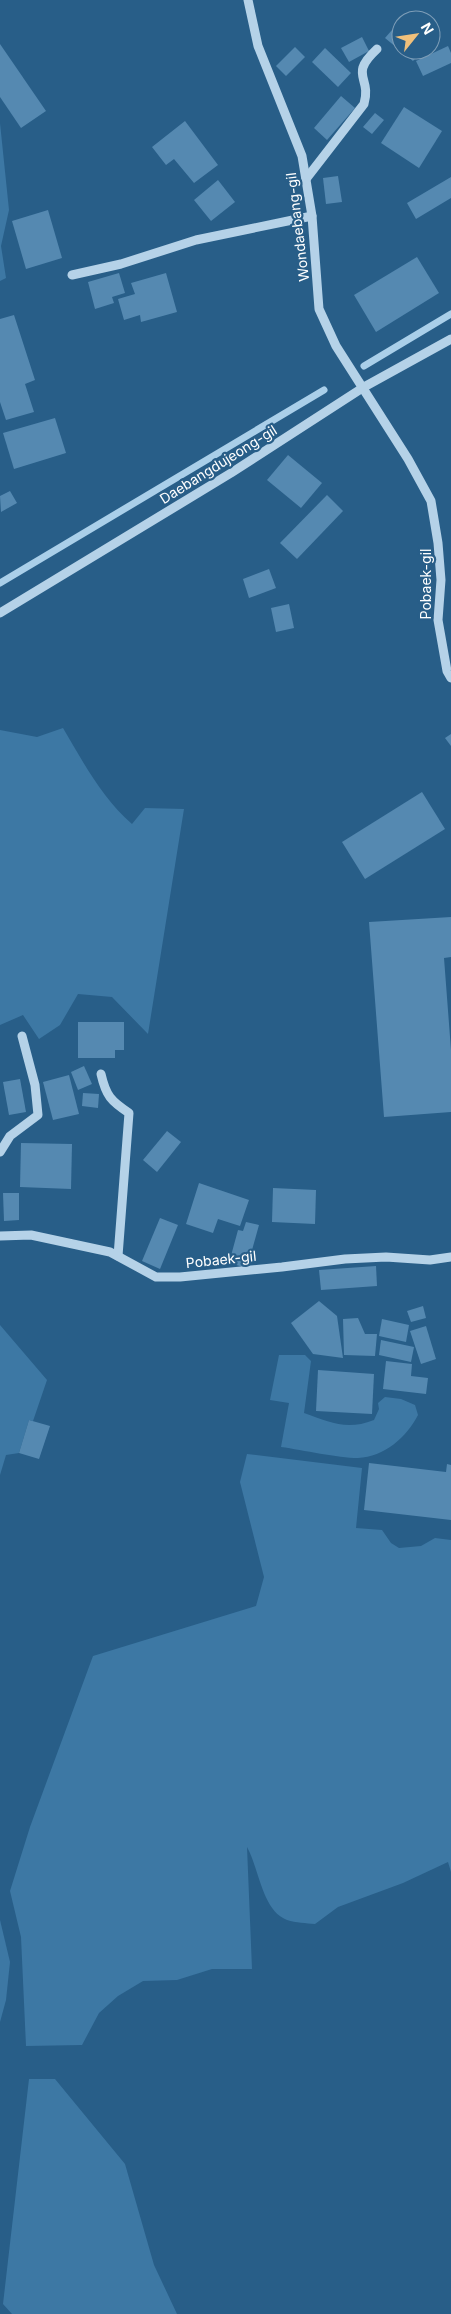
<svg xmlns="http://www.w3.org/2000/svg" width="451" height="2314" viewBox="0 0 451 2314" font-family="Inter,sans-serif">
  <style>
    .green { fill: #3d78a4 }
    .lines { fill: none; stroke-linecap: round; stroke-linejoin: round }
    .stream { stroke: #aacfe9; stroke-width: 7 }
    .building { fill: #5589b1 }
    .minor { stroke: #b5d2e8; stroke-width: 9 }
    .labels { text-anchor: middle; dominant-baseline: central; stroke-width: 4.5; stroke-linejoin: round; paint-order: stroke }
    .street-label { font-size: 14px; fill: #fff; stroke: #285e88 }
  </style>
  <rect width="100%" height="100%" fill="#285e88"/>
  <!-- green -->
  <g class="green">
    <polygon points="0,123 9,210 1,246 6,278 0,281"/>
    <path d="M63,728C83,762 102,798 132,824L145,808L184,809L148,1034L112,997L78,994L60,1025L39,1039L23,1015L0,1025V730L37,737Z"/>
    <polygon points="0,1325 47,1380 33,1421 29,1420 19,1453 6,1455 0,1475"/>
    <path d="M279,1355H305L311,1361L304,1413C330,1422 346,1431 374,1420L379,1409L378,1403L385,1397L401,1399L415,1405L418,1415C407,1437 384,1457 358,1458C338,1458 303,1450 281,1447L289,1403L270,1400Z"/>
    <path d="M247,1454L362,1468L356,1528L382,1530L391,1543L399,1548L421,1546L435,1538L451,1540V1872L448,1862L403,1883L338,1907L315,1924C306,1923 296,1923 287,1920C262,1911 259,1868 247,1847L252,1969H212L177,1980L143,1981L118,1996L99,2013L82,2045L26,2046L21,1937L10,1891L30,1827L93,1656L256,1606L264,1577L240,1482Z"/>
    <polygon points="0,1920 10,1962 6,2000 0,2022"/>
    <polygon points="29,2079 55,2079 125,2164 154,2265 177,2314 12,2314 3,2304"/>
  </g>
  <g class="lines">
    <!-- stream -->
    <g class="stream">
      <polyline points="364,366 451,314"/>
      <polyline points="0,583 324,390"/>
    </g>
  </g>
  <!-- building -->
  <g class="building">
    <polygon points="399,22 401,24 401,50 423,50 413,61 385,38"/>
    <polygon points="362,37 369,51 349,62 341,48"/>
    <polygon points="0,44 46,111 21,128 0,97"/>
    <polygon points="448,46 451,53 451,63 423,76 416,61"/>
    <polygon points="295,47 305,57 286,76 276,66"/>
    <polygon points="325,48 351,73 338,87 312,62"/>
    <polygon points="341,96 355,108 327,140 314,128"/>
    <polygon points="404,107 442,131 419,168 381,143"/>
    <polygon points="375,113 384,120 372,134 363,127"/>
    <polygon points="185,121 218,165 194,183 174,159 166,165 152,147"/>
    <polygon points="338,176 342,202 326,204 323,178"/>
    <polygon points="451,177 451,198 416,219 407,203"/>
    <polygon points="218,180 235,202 211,221 194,200"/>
    <polygon points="48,210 62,258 26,269 12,221"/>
    <polygon points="417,257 439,293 376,332 354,295"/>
    <polygon points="119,273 125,293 112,297 114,303 95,309 88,282"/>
    <polygon points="166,273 177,312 141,322 140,315 124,320 118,299 135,294 131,283"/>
    <polygon points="14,315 35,380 25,384 34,412 6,420 0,402 0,319"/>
    <polygon points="55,418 66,453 14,469 3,433"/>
    <polygon points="288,455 322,483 301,508 267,480"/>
    <polygon points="10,491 17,503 1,512 0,496"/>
    <polygon points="327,495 343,511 297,559 280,543"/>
    <polygon points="269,569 276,588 249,598 243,579"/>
    <polygon points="289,604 294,628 276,632 271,608"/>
    <polygon points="451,734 451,746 445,738"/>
    <polygon points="422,792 445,829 365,879 342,842"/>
    <polygon points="451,917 451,957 444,958 451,1050 451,1112 384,1117 369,922"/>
    <polygon points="78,1022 124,1022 124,1050 115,1050 115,1058 78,1058"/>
    <polygon points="84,1066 92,1084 78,1090 71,1072"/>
    <polygon points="69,1075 79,1114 53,1120 43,1082"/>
    <polygon points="20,1079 26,1112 9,1115 3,1082"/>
    <polygon points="83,1093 99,1094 98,1108 82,1106"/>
    <polygon points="167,1131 181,1142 157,1172 143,1160"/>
    <polygon points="21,1143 72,1144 71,1189 20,1187"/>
    <polygon points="199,1183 249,1200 240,1226 218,1219 213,1233 186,1224"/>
    <polygon points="273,1188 316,1190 315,1224 272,1222"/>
    <polygon points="3,1193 19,1193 19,1220 4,1221"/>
    <polygon points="160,1218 178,1225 160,1269 142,1261"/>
    <polygon points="246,1222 259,1225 247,1268 229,1263 238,1230 243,1231"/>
    <polygon points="376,1266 377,1286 321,1290 319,1270"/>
    <polygon points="319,1301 337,1316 343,1358 313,1354 291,1323"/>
    <polygon points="423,1306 426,1318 411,1322 407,1311"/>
    <polygon points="358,1318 365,1334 377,1334 375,1356 344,1355 343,1319"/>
    <polygon points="382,1319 409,1325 406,1342 379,1336"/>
    <polygon points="426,1326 436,1359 421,1364 410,1331"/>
    <polygon points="381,1340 414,1347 411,1362 379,1355"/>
    <polygon points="386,1361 412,1364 411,1376 428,1378 426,1394 383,1389"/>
    <polygon points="318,1370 374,1374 372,1414 316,1411"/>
    <polygon points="29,1420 50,1426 39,1459 19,1453"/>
    <polygon points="369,1463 446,1472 447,1464 451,1465 451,1520 364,1510"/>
  </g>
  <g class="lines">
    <!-- minor -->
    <g class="minor">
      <polyline points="248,0 258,46 302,156 312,216 319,309 336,346 408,459 431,501 438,543 441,580 438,620 447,671 451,678"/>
      <path d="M306,179L364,104C372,76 348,76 377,49"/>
      <polyline points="72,275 121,264 196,240 312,216"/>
      <polyline points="0,613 231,473 364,387 451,339"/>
      <path d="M101,1074C106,1096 111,1101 129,1113L118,1256"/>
      <polyline points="0,1152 10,1136 38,1115 35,1085 22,1036"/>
      <polyline points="0,1236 31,1235 110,1252 156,1277 180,1277 282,1267 345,1259 386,1257 430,1260 451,1257"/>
    </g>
  </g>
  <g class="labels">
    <!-- street labels -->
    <g class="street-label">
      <text transform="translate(297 227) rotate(-97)">Wondaebang-gil</text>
      <text transform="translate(218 464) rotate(-32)">Daebangdujeong-gil</text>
      <text transform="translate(425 584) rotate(-90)">Pobaek-gil</text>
      <text transform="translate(221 1259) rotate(-6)">Pobaek-gil</text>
    </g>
  </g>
  <!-- north arrow -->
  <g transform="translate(416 35) rotate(60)"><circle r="24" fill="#285e88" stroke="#7e9eb8"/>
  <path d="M0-4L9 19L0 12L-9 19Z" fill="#f0c07b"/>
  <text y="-8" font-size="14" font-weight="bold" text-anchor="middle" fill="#ffffff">N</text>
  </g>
</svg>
